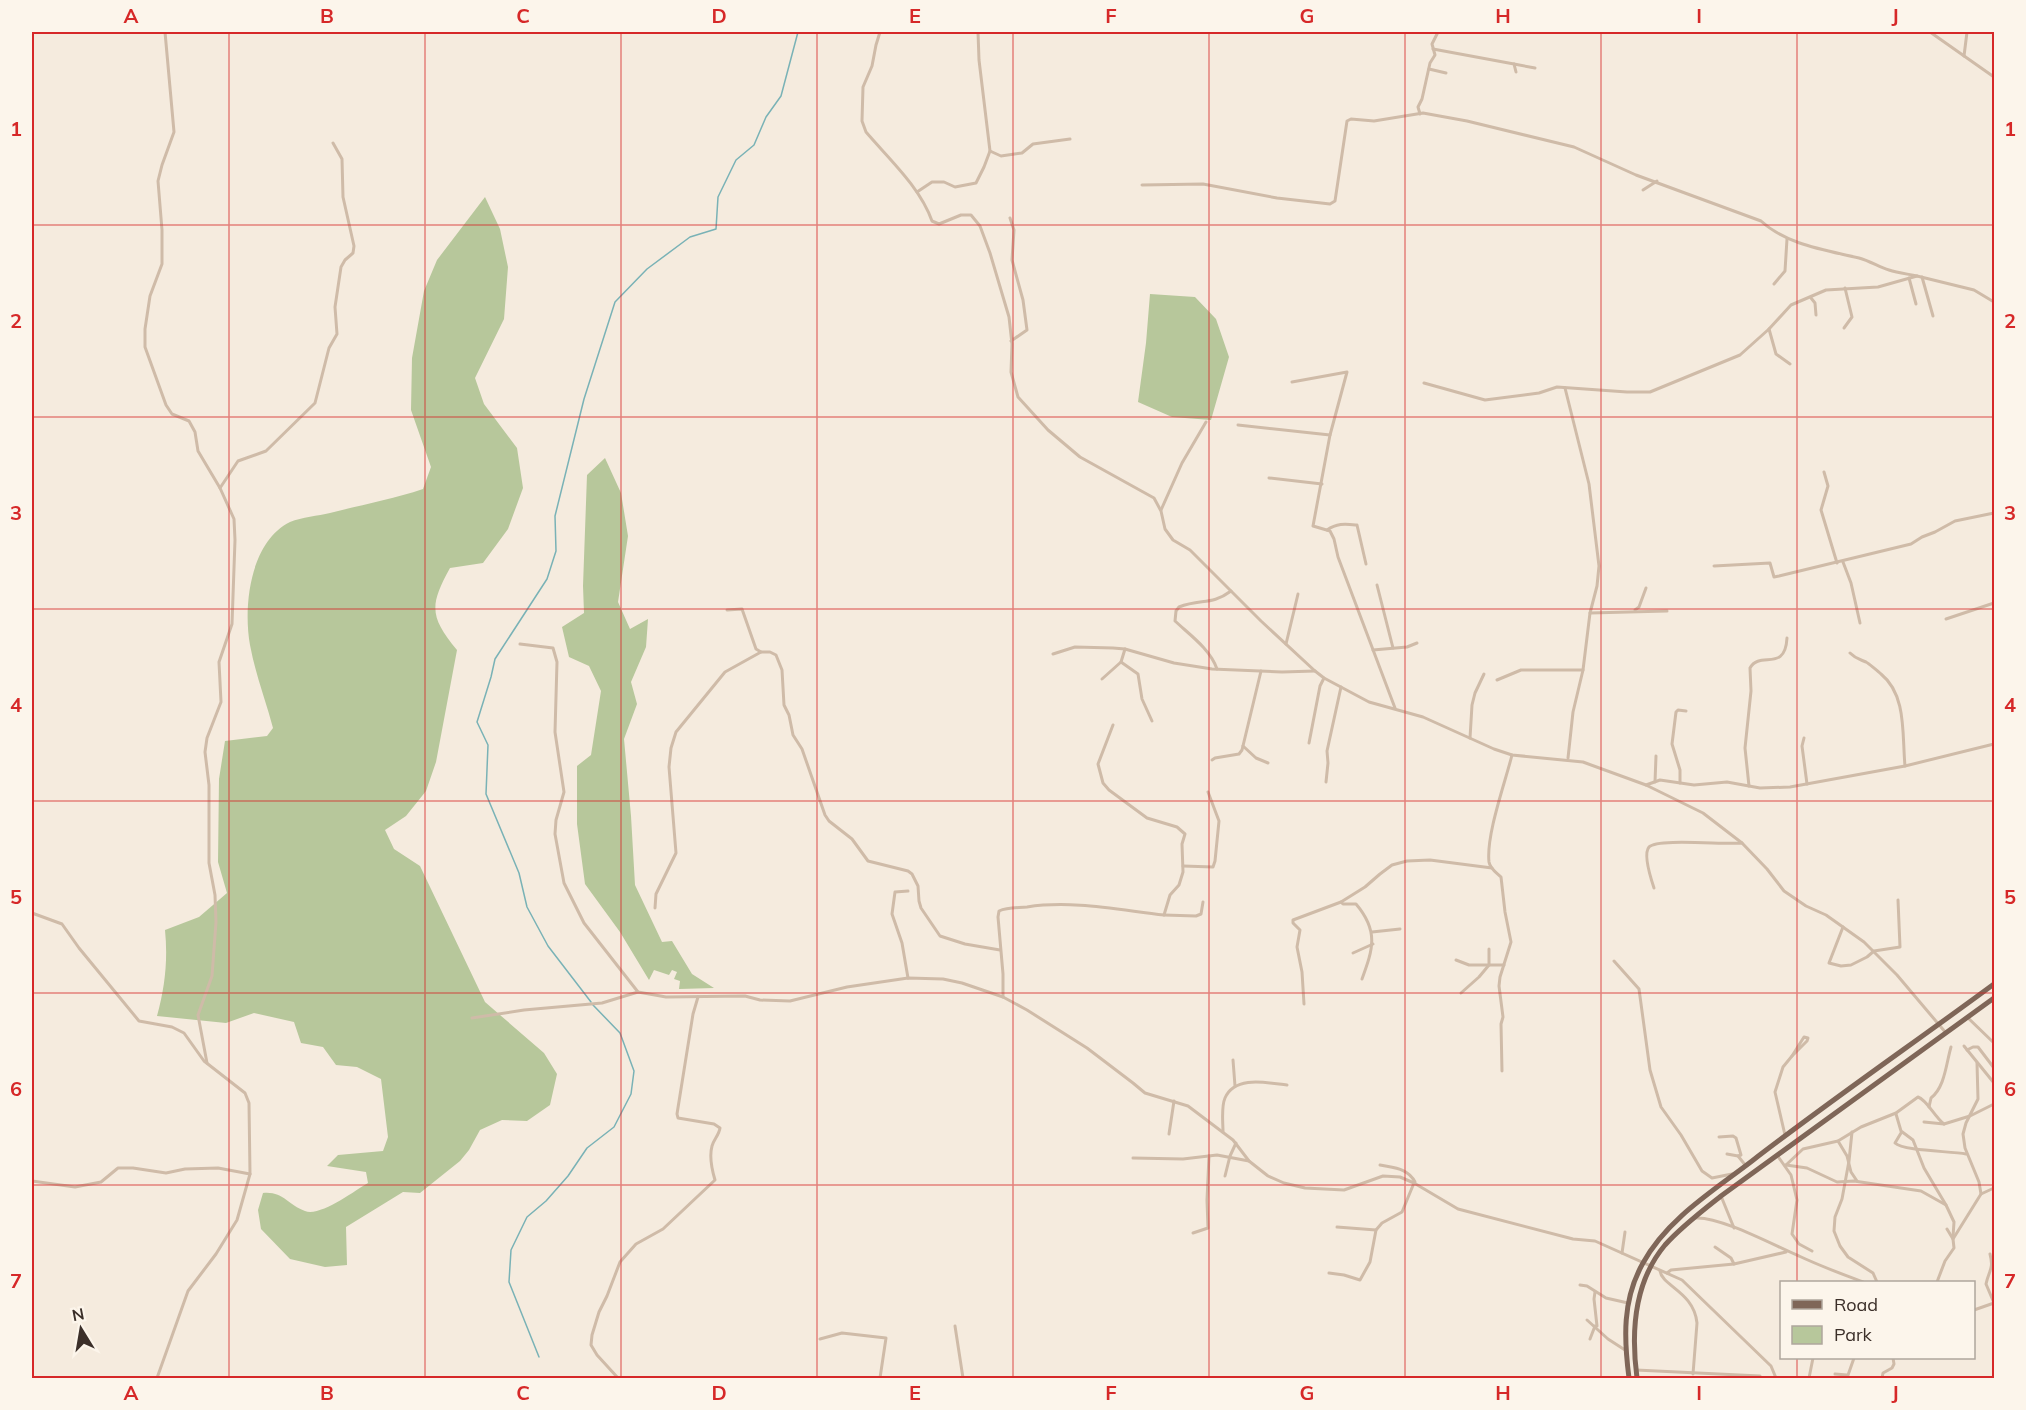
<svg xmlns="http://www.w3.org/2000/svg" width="2026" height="1410" viewBox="0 0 2026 1410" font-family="Mulish,sans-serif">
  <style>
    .green { fill: #b7c79b }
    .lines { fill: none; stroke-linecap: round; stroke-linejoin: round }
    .stream { stroke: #79b2b6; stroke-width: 1.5 }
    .street { stroke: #cfbba8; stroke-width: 3 }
    .primary { stroke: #7f6658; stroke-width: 5 }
    .grid { fill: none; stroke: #d62828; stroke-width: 1.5; stroke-opacity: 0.55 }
    .neatline { fill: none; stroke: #d62828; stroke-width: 2 }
    .grid-label { font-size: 20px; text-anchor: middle; font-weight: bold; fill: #d62828 }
  </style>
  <rect width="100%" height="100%" fill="#f5ebde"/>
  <!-- green -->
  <g class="green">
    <path d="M485,197L500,229L508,267L504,319L475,378L484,404L517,448L523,488L508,529L483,563L450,568C429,606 430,617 457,650L436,762L426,791L406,816L385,830L394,849L420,866L485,1002L544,1053L557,1074L550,1105L527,1121L502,1120L480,1130L469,1150L460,1161L420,1193L403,1192L346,1227L347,1265L325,1267L290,1259L261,1229L258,1210L263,1193C283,1191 288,1205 305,1211C320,1217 354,1191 368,1183L366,1172L327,1166L338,1155L383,1151L388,1137L381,1079L357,1067L336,1065L323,1047L301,1043L294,1022L254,1013L226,1023L157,1016C165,987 168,960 165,930L199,917L227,893L218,862L219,779L225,741L267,736L273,728C266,701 255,673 250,645C243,606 250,542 290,522C302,517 318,516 330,513C361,505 393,499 423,489L431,467L411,410L412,358L424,291L437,260Z"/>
    <polygon points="1150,294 1195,297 1216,319 1229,357 1211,420 1172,417 1138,402 1146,343"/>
    <polygon points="605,458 621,493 628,536 618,602 630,629 648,619 646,647 631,682 637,704 624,739 631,816 635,885 662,942 672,941 692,974 714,988 679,989 680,981 674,979 677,972 672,970 669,975 654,970 649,980 620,932 585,884 577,824 577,766 591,755 601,691 589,666 569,657 562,627 584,613 583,586 587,475"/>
  </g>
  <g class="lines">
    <!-- stream -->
    <g class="stream">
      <polyline points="591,1002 548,946 527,907 519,873 486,794 488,745 477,722 491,677 495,659 547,579 556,551 555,516 584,399 615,302 647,269 690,237 716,229 718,197 736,160 754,145 766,117 781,96 798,32"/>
      <polyline points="539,1357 509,1282 511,1250 527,1217 546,1201 568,1176 587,1148 614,1127 631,1094 634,1071 620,1033 593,1005"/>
    </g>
    <!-- street -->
    <g class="street">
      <polyline points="165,32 174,132 162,165 158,181 162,230 162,264 150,296 145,329 145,347 166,405 172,414 189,421 195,432 198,451 220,488 234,519 235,540 232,624 219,662 221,702 207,738 205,752 209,785 209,863 215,895 216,922 212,976 198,1015 207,1063"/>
      <path d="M880,32L876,45L872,66L863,87L862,121L866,132C889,159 920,187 932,221L939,224L961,215H971L980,226L990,253L1009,317L1012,344L1011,372L1018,397L1048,430L1080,457L1154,498L1161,511L1165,529L1173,540L1190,550L1261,621L1315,671L1324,678L1369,702L1423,717L1494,749L1512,755L1583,762L1646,785L1703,813L1742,843L1767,869L1784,891L1806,906L1826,915L1864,942L1897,975L1946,1033"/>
      <polyline points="1930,32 1994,77"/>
      <polyline points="1433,49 1514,64 1516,72"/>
      <polyline points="1964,56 1967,32"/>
      <polyline points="1514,64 1535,68"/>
      <polyline points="1429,69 1446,73"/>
      <polyline points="1420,114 1418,107 1422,99 1430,63 1435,55 1432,44 1438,32"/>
      <polyline points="990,151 1001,156 1022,153 1033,144 1070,139"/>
      <path d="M1142,185L1203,184L1277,198L1330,204L1335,201L1347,121L1351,119L1374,121L1423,113L1467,121L1574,147L1636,175L1761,221C1787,245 1826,250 1859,258C1870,261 1879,267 1889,270C1898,273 1908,274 1917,276"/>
      <polyline points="1643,190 1657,181"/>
      <polyline points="917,192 932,182 944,182 955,187 976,183 984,167 990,151 979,60 978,32"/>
      <polyline points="1010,218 1014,230 1012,260 1023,300 1027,330 1011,341"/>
      <polyline points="1922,277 1933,316"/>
      <polyline points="1909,278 1916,304"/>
      <polyline points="1774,284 1785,271 1787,239"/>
      <polyline points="1811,298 1815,303 1816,315"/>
      <polyline points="1844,328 1852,317 1845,288"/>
      <polyline points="1769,329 1776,354 1790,364"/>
      <polyline points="1292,382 1347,372 1330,435 1313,526 1330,531 1334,539 1338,557 1395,708"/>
      <polyline points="1424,383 1485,400 1539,393 1557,387 1627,392 1650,392 1740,355 1769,329 1791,305 1826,290 1878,287 1917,276 1974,290 1994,302"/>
      <polyline points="1565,388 1589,484 1599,566 1597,586 1590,613 1583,670 1573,712 1568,758"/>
      <polyline points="1238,425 1330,435"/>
      <polyline points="1824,472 1828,486 1821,510 1837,563"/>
      <polyline points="1269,478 1322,484"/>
      <polyline points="220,488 238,461 266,451 315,403 329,348 337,334 335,307 341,267 345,260 353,253 354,246 343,197 342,159 333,143"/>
      <polyline points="1161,510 1182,463 1206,422"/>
      <path d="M1327,530C1337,523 1345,524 1357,525L1366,564"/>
      <polyline points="1843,562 1851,583 1860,623"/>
      <polyline points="1714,566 1770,563 1774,577 1779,576 1911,544 1922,537 1935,532 1955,521 1994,513"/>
      <polyline points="1377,585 1393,648"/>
      <polyline points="727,610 742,609 756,649 761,652 770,652 776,655 782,670 784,705 789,715 793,735 802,749 825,815 829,821 852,839 868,861 908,871 912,874 918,886 919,901 921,908 940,936 965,944 1000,950"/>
      <polyline points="1635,610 1639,607 1646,588"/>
      <polyline points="1590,613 1667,611"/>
      <polyline points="1946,619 1994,603"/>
      <polyline points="520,644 553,648 557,662 555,732 564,792 556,820 555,834 564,883 584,923 638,992 666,997 745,996 760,1000 790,1001 847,987 908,978 943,979 962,983 1003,997 1027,1010 1087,1048 1133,1083 1145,1093 1188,1106 1233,1140 1249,1161 1268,1176 1284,1183 1305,1188 1344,1190 1383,1176 1400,1177 1414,1183 1458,1209 1573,1239 1595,1241 1682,1280 1771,1366 1776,1378"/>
      <polyline points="1286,644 1298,594"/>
      <polyline points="1125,649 1121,662 1138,674 1142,699 1152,721"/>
      <polyline points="1373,650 1407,647 1417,643"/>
      <path d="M1850,653C1856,659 1859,659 1866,662C1868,663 1879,672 1881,674C1907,695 1902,735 1905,766"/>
      <polyline points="1053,654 1075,647 1113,648 1125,649 1174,663 1212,669 1282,672 1315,671"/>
      <path d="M1217,669C1210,649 1190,635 1175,621L1176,611L1179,607C1201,598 1211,606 1231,591"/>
      <polyline points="1102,679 1121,662"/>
      <polyline points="1497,680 1521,670 1583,670"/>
      <polyline points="1470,738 1472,705 1475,693 1484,674"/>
      <polyline points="1804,738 1802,746 1807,784"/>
      <polyline points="1309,743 1320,686 1324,678"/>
      <polyline points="1243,746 1256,758 1268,763"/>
      <polyline points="1212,760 1215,758 1239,754 1242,750 1261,671"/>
      <polyline points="1326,782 1328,763 1327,751 1341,687"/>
      <polyline points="1655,782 1656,756"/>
      <polyline points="1680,783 1680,770 1672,744 1676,712 1678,710 1686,711"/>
      <polyline points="1646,785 1660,780 1694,785 1727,782 1760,788 1790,787 1905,766 1994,744"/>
      <path d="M1749,786L1745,748L1751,691L1750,668C1760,650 1785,673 1787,638"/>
      <polyline points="1183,866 1213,867 1215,861 1219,821 1208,792"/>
      <path d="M1654,888C1651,879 1643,854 1649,847C1657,838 1727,845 1742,843"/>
      <path d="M1341,902L1343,904H1356C1379,931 1373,949 1362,979"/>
      <polyline points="655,908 656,894 676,853 669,767 671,748 676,732 725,672 761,652"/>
      <polyline points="32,913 62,924 79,948 139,1021 172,1027 184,1033 204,1061 245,1093 249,1103 250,1174 237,1220 216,1254 188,1291 157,1378"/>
      <polyline points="1164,915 1196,916 1201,914 1203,902"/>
      <polyline points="1843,927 1829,963 1841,966 1851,965 1867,957 1874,951 1900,947 1898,900"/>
      <polyline points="1372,932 1400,929"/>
      <polyline points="1353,953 1373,944"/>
      <polyline points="1456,960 1469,965 1504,965"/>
      <polyline points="1614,961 1639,989 1650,1070 1661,1107 1681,1135 1702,1171 1712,1178 1732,1174"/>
      <polyline points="908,978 902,943 892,914 895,892 908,891"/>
      <polyline points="1461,993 1479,977 1489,965 1489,949"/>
      <path d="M1003,997V974L998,917L999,911C1008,907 1018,908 1027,907C1072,900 1119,910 1164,915L1170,895L1179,885L1183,872L1182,844L1185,834L1177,827L1147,818L1109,790L1103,783L1098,764L1113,725"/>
      <polyline points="1304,1004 1302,972 1297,947 1300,930 1293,923 1293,920 1341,902 1365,887 1380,874 1392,865 1407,861 1430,860 1492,868"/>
      <polyline points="1967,1017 1994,1043"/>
      <polyline points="472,1018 524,1010 602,1003 638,992"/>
      <polygon points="1804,1037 1808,1038 1807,1041 1792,1056"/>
      <polyline points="1964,1046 1994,1083"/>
      <polyline points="1967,1050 1973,1047 1978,1047 1994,1068"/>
      <polyline points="1233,1060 1235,1086"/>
      <path d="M1502,1071L1501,1024L1503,1017L1499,986L1500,977L1511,942L1505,912L1501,877C1497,873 1490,869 1489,862C1486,835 1505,783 1512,755"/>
      <path d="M1929,1107L1931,1098C1945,1087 1946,1064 1951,1047"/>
      <polyline points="1896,1114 1901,1131 1913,1140 1924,1168 1946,1205 1954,1222 1953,1237"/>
      <polyline points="1924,1122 1944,1124 1970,1116 1994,1104"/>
      <path d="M1223,1132C1223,1122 1221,1107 1225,1098C1235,1075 1268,1083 1287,1085"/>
      <polyline points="1852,1132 1849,1161 1842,1199 1835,1217 1834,1231 1840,1246 1848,1257 1873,1273 1877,1282"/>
      <path d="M1901,1133L1895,1143C1903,1151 1950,1151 1966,1154"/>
      <polyline points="1169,1134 1174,1101"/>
      <polyline points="1785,1135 1775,1092 1783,1067 1792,1056"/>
      <polyline points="1719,1137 1733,1136 1736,1138 1741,1155 1738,1156"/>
      <polyline points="1838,1141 1847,1156 1851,1172 1857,1181"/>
      <polyline points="1727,1154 1738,1156 1746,1166"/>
      <polyline points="1777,1155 1791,1175 1797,1200 1792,1234 1799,1244 1812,1251"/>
      <polyline points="1133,1158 1183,1159 1217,1155 1249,1161"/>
      <path d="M1380,1165C1394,1168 1408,1168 1415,1182"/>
      <path d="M1786,1165L1803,1149L1838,1141L1861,1127L1896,1113L1918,1097C1927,1100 1934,1116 1944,1124"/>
      <polyline points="1786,1165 1807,1168 1837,1182 1854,1181 1921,1191 1946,1205"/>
      <polyline points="1225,1176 1230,1156 1236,1143"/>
      <polyline points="32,1181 75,1187 101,1182 118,1168 133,1168 166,1173 185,1169 218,1168 250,1174"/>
      <polyline points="1981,1194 1994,1188"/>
      <polyline points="1721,1196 1734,1228"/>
      <path d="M1695,1218C1720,1216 1775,1246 1799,1256C1820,1266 1842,1274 1863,1282"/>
      <polyline points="1337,1227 1376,1230"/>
      <polyline points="1193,1233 1208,1228 1207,1200 1209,1156"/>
      <polyline points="1953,1239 1981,1194 1979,1182 1965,1148 1963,1134 1966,1123 1978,1099 1977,1063"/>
      <polyline points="1715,1247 1731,1258 1734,1264"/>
      <polyline points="1622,1253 1625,1232"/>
      <path d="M1990,1254C1994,1269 1989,1270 1986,1284L1994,1303"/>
      <path d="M1660,1271C1662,1286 1694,1292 1697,1323L1693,1374"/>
      <polyline points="1329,1273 1344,1275 1360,1280 1370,1262 1376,1230 1382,1223 1402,1212 1414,1183"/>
      <polyline points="1667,1273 1671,1270 1734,1264 1786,1252"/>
      <polyline points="1937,1282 1945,1261 1954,1248 1953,1239 1947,1229"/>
      <polyline points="1580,1285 1587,1286 1606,1298 1628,1303"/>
      <polyline points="1595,1292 1594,1299 1597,1326"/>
      <polyline points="1974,1310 1994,1303"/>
      <polyline points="1587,1320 1608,1339 1625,1350"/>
      <polyline points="955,1326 963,1378"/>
      <polyline points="820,1339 842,1333 886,1338 880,1378 881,1378"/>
      <polyline points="1590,1339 1595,1326"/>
      <polyline points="1636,1370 1760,1376"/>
      <polyline points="1835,1374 1847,1375"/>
      <path d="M618,1378L597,1355L591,1345L592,1335L599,1312L607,1296L620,1262L636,1244L663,1229L715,1180C712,1170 709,1157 712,1146C714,1139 719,1135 720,1128L714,1124L678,1118L677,1114L693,1014L698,997"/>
      <polyline points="1809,1378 1813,1358"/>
      <polyline points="1847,1378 1854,1358"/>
      <polyline points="1882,1378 1883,1373 1892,1368 1894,1364 1893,1358"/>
    </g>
    <!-- primary -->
    <g class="primary">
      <path d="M1629,1378C1624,1339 1622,1300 1643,1263C1667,1219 1713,1191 1752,1161C1831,1100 1914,1043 1994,984"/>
      <path d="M1637,1378C1631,1333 1634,1282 1665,1245C1681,1227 1702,1211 1721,1196L1994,998"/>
    </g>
  </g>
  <!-- grid -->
  <path class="grid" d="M229,32V1378M425,32V1378M621,32V1378M817,32V1378M1013,32V1378M1209,32V1378M1405,32V1378M1601,32V1378M1797,32V1282M32,225H1994M32,417H1994M32,609H1994M32,801H1994M32,993H1994M32,1185H1994M1797,1358V1378"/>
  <!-- border -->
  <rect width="2026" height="1410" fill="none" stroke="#fcf5eb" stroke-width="66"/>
  <!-- legend -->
  <rect x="1780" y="1281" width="195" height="78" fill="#fcf5eb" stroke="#afa69d" stroke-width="1.5"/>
  <rect x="1792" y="1300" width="30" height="9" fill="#7f6658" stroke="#afa69d" stroke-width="1.5"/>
  <text x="1834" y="1311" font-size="18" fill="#3b2f29">Road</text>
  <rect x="1792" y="1326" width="30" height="18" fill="#b7c79b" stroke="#afa69d" stroke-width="1.5"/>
  <text x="1834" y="1341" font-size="18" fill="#3b2f29">Park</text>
  <!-- north arrow -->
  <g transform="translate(81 1329) rotate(349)" stroke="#fcf5eb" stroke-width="4.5" paint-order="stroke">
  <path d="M0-4.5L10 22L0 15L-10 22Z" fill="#3b2f29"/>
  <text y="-9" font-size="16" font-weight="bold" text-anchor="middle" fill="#3b2f29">N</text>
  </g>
  <rect x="33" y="33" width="1960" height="1344" class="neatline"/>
  <g class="grid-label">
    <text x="131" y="23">A</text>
    <text x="327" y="23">B</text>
    <text x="523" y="23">C</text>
    <text x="719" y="23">D</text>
    <text x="915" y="23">E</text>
    <text x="1111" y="23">F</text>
    <text x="1307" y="23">G</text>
    <text x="1503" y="23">H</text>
    <text x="1699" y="23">I</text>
    <text x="1895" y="23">J</text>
    <text x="16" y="136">1</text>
    <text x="2010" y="136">1</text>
    <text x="16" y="328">2</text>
    <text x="2010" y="328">2</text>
    <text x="16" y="520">3</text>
    <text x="2010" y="520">3</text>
    <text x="16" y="712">4</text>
    <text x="2010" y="712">4</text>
    <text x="16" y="904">5</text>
    <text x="2010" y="904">5</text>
    <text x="16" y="1096">6</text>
    <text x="2010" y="1096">6</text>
    <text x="16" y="1288">7</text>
    <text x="2010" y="1288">7</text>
    <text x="131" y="1400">A</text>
    <text x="327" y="1400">B</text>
    <text x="523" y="1400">C</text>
    <text x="719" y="1400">D</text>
    <text x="915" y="1400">E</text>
    <text x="1111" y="1400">F</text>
    <text x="1307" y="1400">G</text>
    <text x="1503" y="1400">H</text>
    <text x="1699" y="1400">I</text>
    <text x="1895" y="1400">J</text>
  </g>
</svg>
